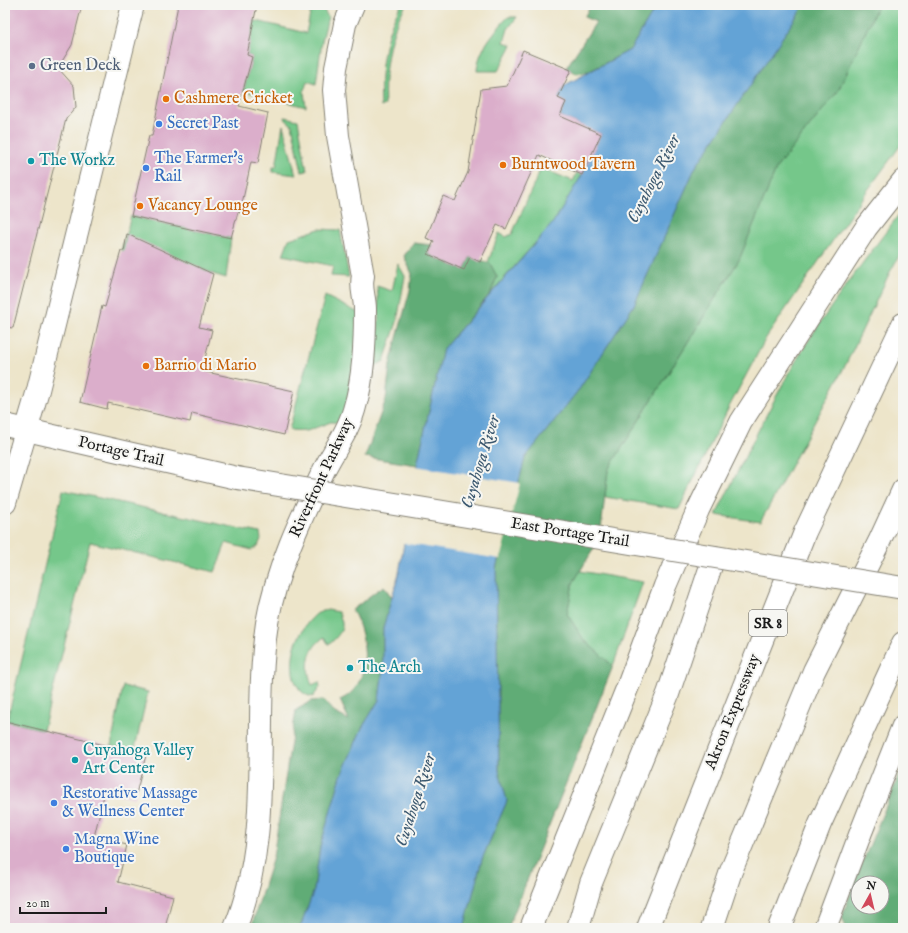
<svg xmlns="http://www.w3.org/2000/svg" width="908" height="933" viewBox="0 0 908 933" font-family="'IM FELL English',serif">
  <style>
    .green { fill: #75c78a; stroke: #487253 }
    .forest { fill: #60ac76; stroke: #3e6449; fill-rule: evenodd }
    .water { fill: #63a3d6; stroke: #406079 }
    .pier { fill: #ede5ca }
    .building { fill: #dbaecb }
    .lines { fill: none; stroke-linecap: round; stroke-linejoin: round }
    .minor-casing { stroke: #848073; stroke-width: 24 }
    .tertiary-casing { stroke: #848073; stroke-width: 24 }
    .secondary-casing { stroke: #848073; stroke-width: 24 }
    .motorway-casing { stroke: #848073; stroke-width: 24 }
    .minor { stroke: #fff; stroke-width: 22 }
    .tertiary { stroke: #fff; stroke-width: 22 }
    .secondary { stroke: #fff; stroke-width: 22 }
    .motorway { stroke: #fff; stroke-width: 22 }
    .secondary-bridge-casing { stroke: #848073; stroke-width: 24; stroke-linecap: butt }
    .secondary-bridge { stroke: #fff; stroke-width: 22 }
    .service-dot { fill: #5c6f8a; stroke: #f6f6f2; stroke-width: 1.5 }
    .food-dot { fill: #e8710a; stroke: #f6f6f2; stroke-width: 1.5 }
    .shop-dot { fill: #3f7fe0; stroke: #f6f6f2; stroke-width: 1.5 }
    .culture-dot { fill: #0f9aa8; stroke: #f6f6f2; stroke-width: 1.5 }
    .labels { text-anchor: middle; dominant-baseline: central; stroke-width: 4; stroke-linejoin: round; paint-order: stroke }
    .shield { fill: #f6f6f2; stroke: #5d5d5c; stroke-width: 1 }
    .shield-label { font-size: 15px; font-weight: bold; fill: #1c1c1c }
    .service-label { font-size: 16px; fill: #4e5e75; stroke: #f6f6f2; text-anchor: start }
    .food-label { font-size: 16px; fill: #c56008; stroke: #f6f6f2; text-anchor: start }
    .shop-label { font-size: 16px; fill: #366cbe; stroke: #f6f6f2; text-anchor: start }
    .culture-label { font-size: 16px; fill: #0d838f; stroke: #f6f6f2; text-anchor: start }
    .street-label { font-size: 16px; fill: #1c1c1c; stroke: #f6f6f2 }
    .water-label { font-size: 17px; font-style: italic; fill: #3c5970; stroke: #f6f6f2 }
  </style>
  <rect width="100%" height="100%" fill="#f6f6f2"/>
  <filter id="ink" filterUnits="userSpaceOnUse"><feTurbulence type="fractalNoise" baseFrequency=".025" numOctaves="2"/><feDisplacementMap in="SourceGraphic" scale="8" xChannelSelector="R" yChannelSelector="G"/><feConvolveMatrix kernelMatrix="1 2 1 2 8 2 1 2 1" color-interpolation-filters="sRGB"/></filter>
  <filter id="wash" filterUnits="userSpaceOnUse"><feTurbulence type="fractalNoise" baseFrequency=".012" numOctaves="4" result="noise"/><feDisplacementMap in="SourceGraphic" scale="16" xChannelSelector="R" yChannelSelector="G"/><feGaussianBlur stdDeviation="0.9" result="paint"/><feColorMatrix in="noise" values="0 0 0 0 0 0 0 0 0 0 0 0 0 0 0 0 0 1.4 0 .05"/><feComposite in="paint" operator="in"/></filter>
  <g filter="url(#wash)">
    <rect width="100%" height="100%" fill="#ede5ca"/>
    <!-- green -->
    <g class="green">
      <polygon points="191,5 306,33 312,5 321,5 328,17 322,41 316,84 307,81 304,92 306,107 243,91 252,57 247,55 253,25 189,9"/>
      <path d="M401,5H406C388,34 383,72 385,105L381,107C379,73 383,35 401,5Z"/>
      <polygon points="878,5 903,5 903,142 862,198 766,338 729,407 679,509 605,497 608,470 739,260 777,167 838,91"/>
      <path d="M508,17H517L508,29L504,42L512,45L498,71H477C478,50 494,32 508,17Z"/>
      <polygon points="285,117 298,120 307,171 302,172 292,125 285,119"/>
      <polygon points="283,125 296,175 273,172 273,167 276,167"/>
      <polygon points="541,168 573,181 577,172 582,175 552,224 490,294 497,277 488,262 499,233 506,237 512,234"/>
      <path d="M903,209V249L890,272L846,364L767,510L760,522L716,515C741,465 765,415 793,366C825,311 865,260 903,209Z"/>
      <polygon points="131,216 231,238 226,278 213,274 199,268 121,251"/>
      <polygon points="319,229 340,230 349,277 331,276 333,266 283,255 289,239"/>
      <path d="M398,264L405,276L397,322L384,361L375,366C378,339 380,313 377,286L392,291Z"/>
      <polygon points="325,296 365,316 349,424 331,422 307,431 289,430"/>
      <polygon points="63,490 260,533 261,539 258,546 252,550 226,543 215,572 90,542 43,730 7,721"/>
      <polygon points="580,571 643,582 613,666 584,640 567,614 573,583"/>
      <path d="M328,610L338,612C347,629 340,633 329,645L324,637C307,650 305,666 312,685L319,682L320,687L313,697C289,693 289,657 298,639C302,631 307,622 314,616C318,612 323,611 328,610Z"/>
      <polygon points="123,686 148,692 134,752 111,746"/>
    </g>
    <!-- forest -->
    <g class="forest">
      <polygon points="586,5 657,5 630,50 588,72 577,74 566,68 596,22 584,17 590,7"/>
      <polygon points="804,5 878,5 838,91 777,167 739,260 608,470 600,538 573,583 567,614 584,640 613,666 508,928 464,928 482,859 507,801 499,771 496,568 525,458 580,388 634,305 695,168"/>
      <polygon points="413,243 432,245 428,254 464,270 470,257 490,263 497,277 490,294 443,349 417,465 365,457 386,399 390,364 410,290 412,274 404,256"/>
      <path d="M384,586L392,598L383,628V669L379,700L362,728L341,776L320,847L314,890L300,928H251L273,857L296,710L311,701L323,700L335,713L349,720L340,700C373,686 368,636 352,610C363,602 372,593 384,586Z"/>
      <path d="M903,765V910L895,928H846L842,917L856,878ZM858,883H882V907H858Z"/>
    </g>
    <!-- water -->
    <polygon class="water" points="657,5 804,5 695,168 634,305 580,388 525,458 496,568 499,771 507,801 482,859 464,928 300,928 314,890 320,847 341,776 362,728 379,700 383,669 383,628 399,573 417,465 443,349 552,224 582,175 601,134 560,116 566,102 558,98 565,85 630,50"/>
    <!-- pier -->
    <polygon class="pier" points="415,466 520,483 500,559 402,543"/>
    <g id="blocks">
      <!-- building -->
      <g class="building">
        <polygon points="5,5 82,5 72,45 58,68 74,86 76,107 66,119 13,328 5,327"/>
        <polygon points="178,5 257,5 247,55 252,57 239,106 268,113 258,163 251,162 240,213 238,212 231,238 131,216 149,136 152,136"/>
        <polygon points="523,50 571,70 558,98 566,102 560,116 601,134 582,175 539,155 506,229 497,225 480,262 470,257 464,270 428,254 434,241 426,238 443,196 455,201 468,172 481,89 507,86"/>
        <polygon points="127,234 213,274 199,327 212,330 202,371 294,391 284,435 192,413 190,422 108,403 107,409 80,402 102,306 105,307 121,251 124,251"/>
        <polygon points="5,721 146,755 135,798 105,791 94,837 127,845 118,882 173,896 165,928 5,928"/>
      </g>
    </g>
  </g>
  <g filter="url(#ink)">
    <use href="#blocks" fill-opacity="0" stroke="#848073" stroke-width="1"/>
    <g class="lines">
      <!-- minor casing -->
      <g class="minor-casing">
        <path id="minor" d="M235,928C275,831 252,724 267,623C276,570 301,518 324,470C334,450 348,432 354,410C364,377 365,343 365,309C365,297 360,288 363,276L338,136L334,90L336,68L345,24L353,5"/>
      </g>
      <!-- tertiary casing -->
      <g class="tertiary-casing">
        <polyline id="tertiary" points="5,503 38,390 133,5"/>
      </g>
      <!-- secondary casing -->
      <g class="secondary-casing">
        <polyline id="secondary" points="5,425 237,478"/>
      </g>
      <!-- motorway casing -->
      <g class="motorway-casing">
        <g id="motorway">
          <polyline points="531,928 628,686 665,586 698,510 741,422 866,228 903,181"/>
          <polyline points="578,928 591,883 668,694 714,557"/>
          <polyline points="648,928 805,532 903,324"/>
          <polyline points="712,928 731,871 814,671 879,542 903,490"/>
          <polyline points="779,928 820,824 903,643"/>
          <polyline points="825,928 861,832 903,726"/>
        </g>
      </g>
      <!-- minor -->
      <use href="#minor" class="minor"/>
      <!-- tertiary -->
      <use href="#tertiary" class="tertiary"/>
      <!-- secondary -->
      <use href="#secondary" class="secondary"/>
      <!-- motorway -->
      <use href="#motorway" class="motorway"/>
      <!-- secondary-bridge casing -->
      <g class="secondary-bridge-casing">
        <polyline id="secondary-bridge" points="237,478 903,588"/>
      </g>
      <!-- secondary-bridge -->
      <use href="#secondary-bridge" class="secondary-bridge"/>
    </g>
  </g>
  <!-- markers -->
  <circle class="service-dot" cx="32" cy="66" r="4"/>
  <g class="food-dot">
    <circle cx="166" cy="99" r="4"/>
    <circle cx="503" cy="165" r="4"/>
    <circle cx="140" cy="206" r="4"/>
    <circle cx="146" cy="366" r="4"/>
  </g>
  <g class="shop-dot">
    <circle cx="159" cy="124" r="4"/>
    <circle cx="146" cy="168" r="4"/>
    <circle cx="54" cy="803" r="4"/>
    <circle cx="66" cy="849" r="4"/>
  </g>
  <g class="culture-dot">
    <circle cx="31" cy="161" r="4"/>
    <circle cx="350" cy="668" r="4"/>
    <circle cx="75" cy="760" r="4"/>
  </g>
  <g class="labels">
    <!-- shield labels -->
    <rect class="shield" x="749" y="610" width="38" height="26" rx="3"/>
    <g class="shield-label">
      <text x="768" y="623">SR 8</text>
    </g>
    <!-- service labels -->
    <g class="service-label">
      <text x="40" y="66">Green Deck</text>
    </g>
    <!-- food labels -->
    <g class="food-label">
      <text x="174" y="99">Cashmere Cricket</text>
      <text x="511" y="165">Burntwood Tavern</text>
      <text x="148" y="206">Vacancy Lounge</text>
      <text x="154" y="366">Barrio di Mario</text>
    </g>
    <!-- shop labels -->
    <g class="shop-label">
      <text x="167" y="124">Secret Past</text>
      <text x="154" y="159">The Farmer's<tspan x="154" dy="18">Rail</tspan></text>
      <text x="62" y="794">Restorative Massage<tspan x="62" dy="18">&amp; Wellness Center</tspan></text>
      <text x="74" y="840">Magna Wine<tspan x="74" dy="18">Boutique</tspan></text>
    </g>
    <!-- culture labels -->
    <g class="culture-label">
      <text x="39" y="161">The Workz</text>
      <text x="358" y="668">The Arch</text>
      <text x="83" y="751">Cuyahoga Valley<tspan x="83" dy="18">Art Center</tspan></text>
    </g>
    <!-- street labels -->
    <g class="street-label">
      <text transform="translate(121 452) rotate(13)">Portage Trail</text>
      <text transform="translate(322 478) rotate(-65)">Riverfront Parkway</text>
      <text transform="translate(570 533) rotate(9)">East Portage Trail</text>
      <text transform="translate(733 712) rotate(-68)">Akron Expressway</text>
    </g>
    <!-- water labels -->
    <g class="water-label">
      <text transform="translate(654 179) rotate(-63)">Cuyahoga River</text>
      <text transform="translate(481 462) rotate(-73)">Cuyahoga River</text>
      <text transform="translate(416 800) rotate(-72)">Cuyahoga River</text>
    </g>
  </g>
  <!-- margin -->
  <rect width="908" height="933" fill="none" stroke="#f6f6f2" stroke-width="20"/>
  <!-- north arrow -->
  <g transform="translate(870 895) rotate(8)"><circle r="19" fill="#f6f6f2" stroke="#9f9f9c"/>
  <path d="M0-3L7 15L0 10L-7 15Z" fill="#d1495b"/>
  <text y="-6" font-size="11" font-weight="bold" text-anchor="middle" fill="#1c1c1c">N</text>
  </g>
  <!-- scale -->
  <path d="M20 907v6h86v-6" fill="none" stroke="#1c1c1c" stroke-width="2"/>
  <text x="26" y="907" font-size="12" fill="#1c1c1c" stroke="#f6f6f2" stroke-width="3" paint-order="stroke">20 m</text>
</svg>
